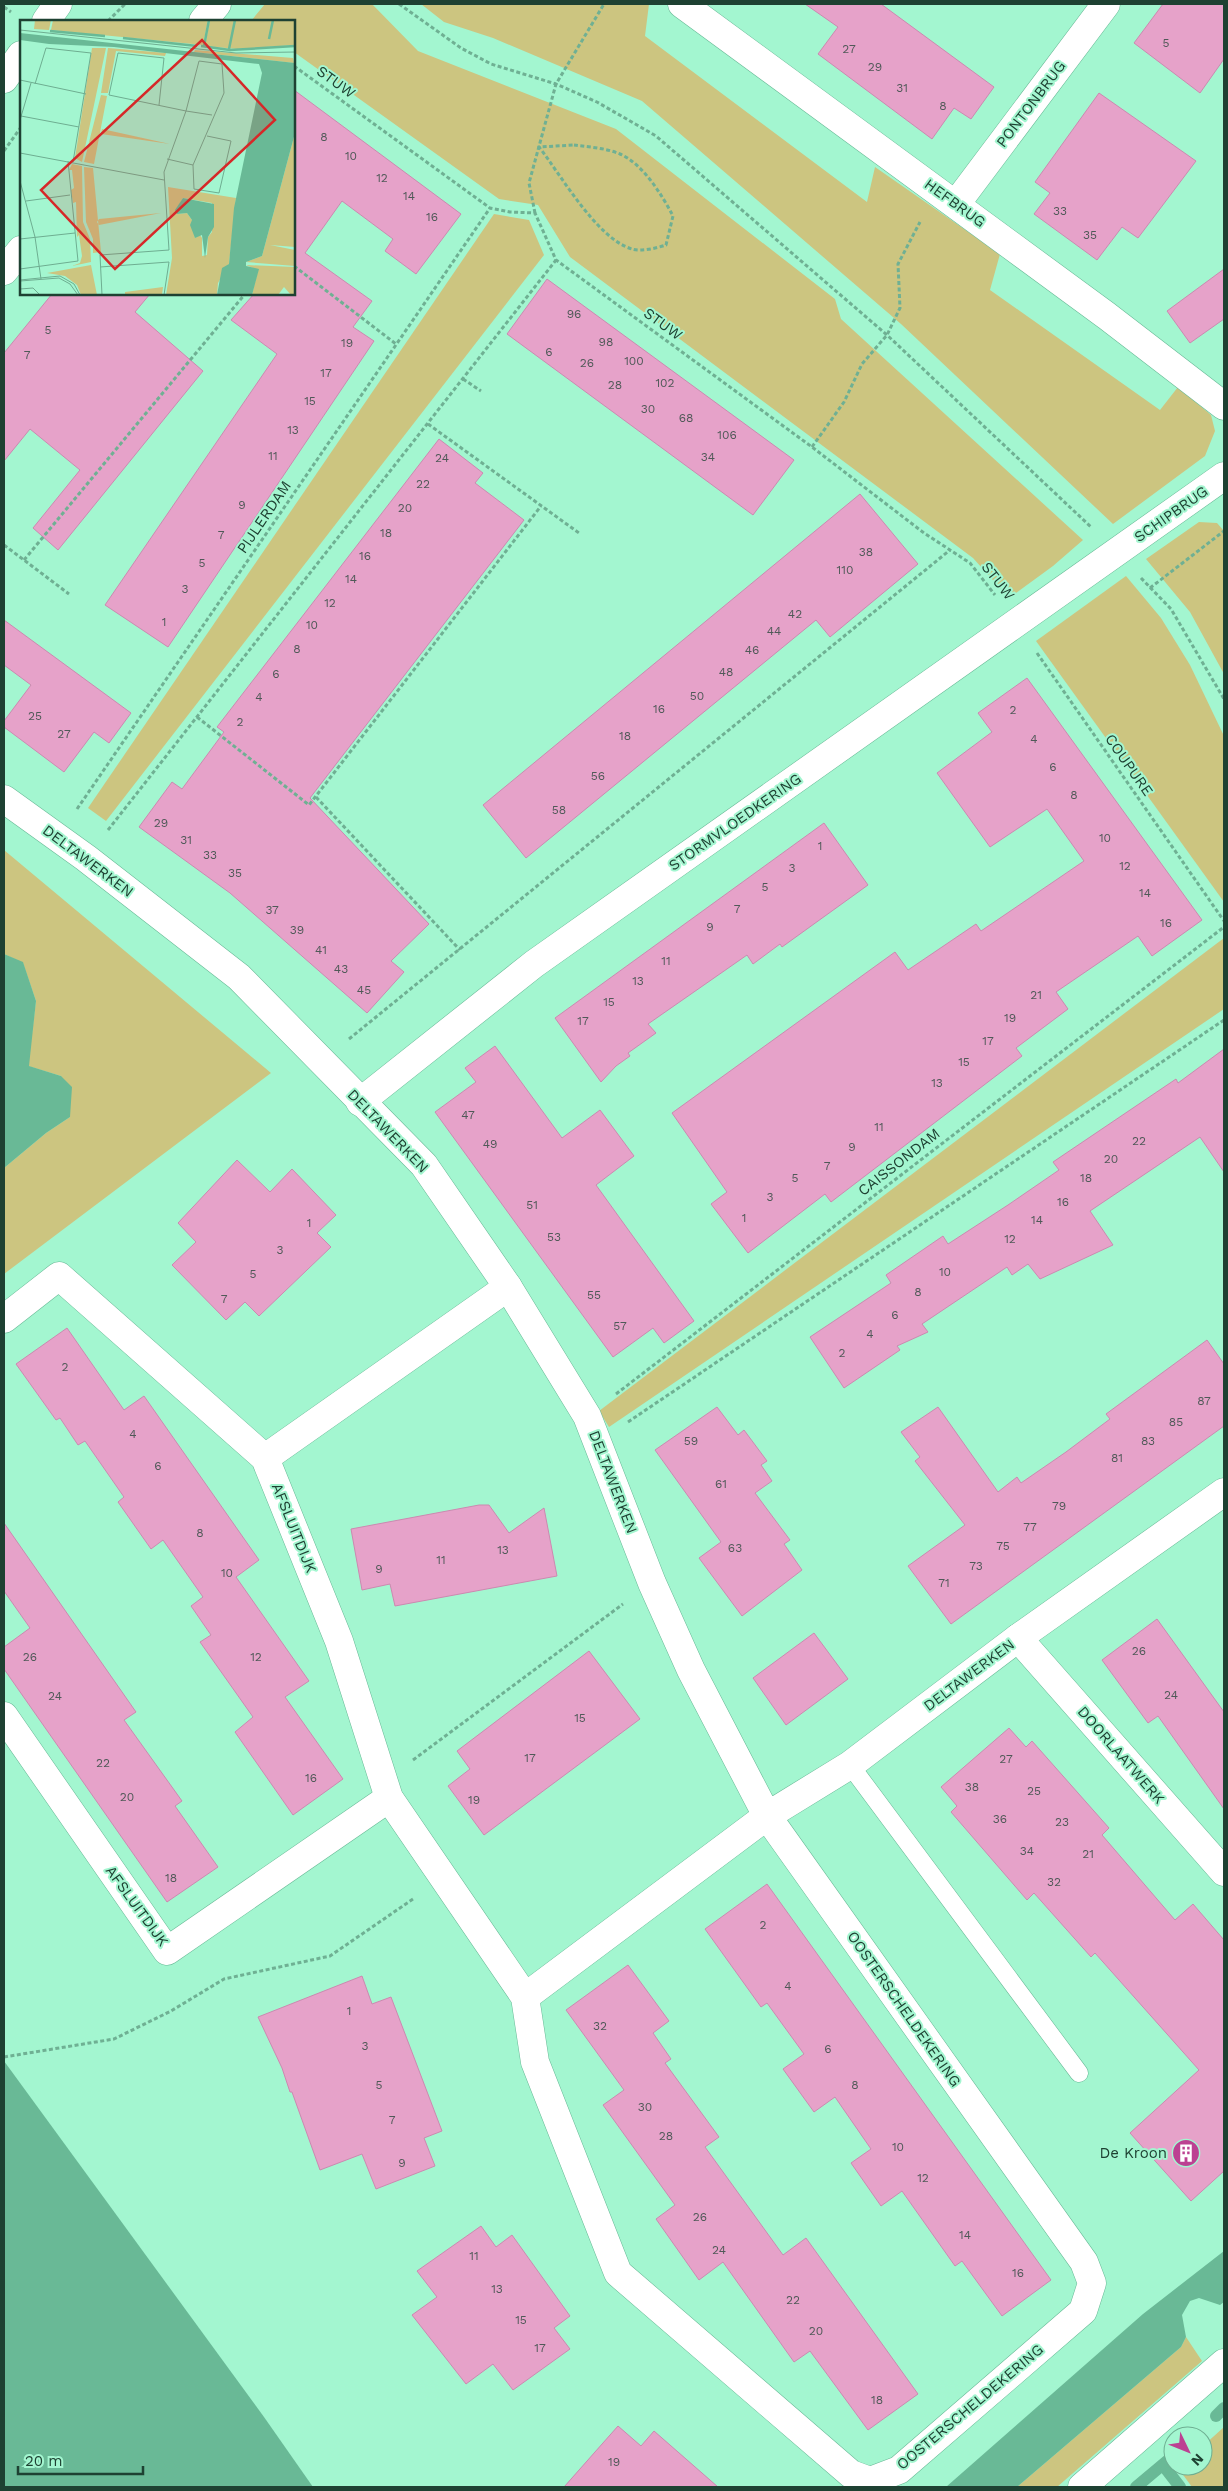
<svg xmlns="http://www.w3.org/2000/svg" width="1228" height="2491" viewBox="0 0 1228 2491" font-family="'Work Sans',sans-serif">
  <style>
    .green { fill: #ccc580 }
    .water { fill: #69b996 }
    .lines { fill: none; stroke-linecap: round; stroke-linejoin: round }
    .stream { stroke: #69b996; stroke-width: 12 }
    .building { fill: #e6a2c9; stroke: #cc89b0 }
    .service-casing { stroke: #68b996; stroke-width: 19 }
    .minor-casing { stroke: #68b996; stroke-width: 29 }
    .path { stroke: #6fb093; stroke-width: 3; stroke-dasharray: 4 2.5; stroke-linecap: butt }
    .service { stroke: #fff; stroke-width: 18 }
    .minor { stroke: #fff; stroke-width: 28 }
    .labels { text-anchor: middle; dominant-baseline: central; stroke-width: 4; stroke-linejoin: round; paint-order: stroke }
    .number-label { font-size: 12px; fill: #505958 }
    .street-label { font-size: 15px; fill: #1e4132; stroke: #a3f6d0 }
    .poi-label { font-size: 15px; fill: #1e4132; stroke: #a3f6d0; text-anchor: end }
    .inset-river { fill: none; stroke: #69b996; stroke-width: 2.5 }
    .inset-road { fill: none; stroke: #6eae91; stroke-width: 1 }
    .view { fill: #d62828; fill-opacity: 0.15; stroke: #d62828; stroke-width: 2.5 }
    .inset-edge { fill: none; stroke: #1e4132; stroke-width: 2.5 }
  </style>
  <rect width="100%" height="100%" fill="#a3f6d0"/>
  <!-- green -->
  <g class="green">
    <polygon points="265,4 372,4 418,51 616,129 835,299 841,319 1083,540 1053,566 1009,598 973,558 570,257 538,205 499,199 294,52 294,21 251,21"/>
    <polygon points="421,4 649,4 645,36 867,202 875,167 1000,254 990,290 1160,410 1178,387 1211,415 1215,431 1205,456 1113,524 901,324 642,101 493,38 444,22"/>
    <polygon points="494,214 529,220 544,255 106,821 88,808"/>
    <polygon points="1199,522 1217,523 1224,531 1224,674 1190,612 1146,559"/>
    <polygon points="1126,576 1161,618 1190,665 1224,736 1224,902 1036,641"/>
    <polygon points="4,850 271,1073 4,1274 4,1168 46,1133 70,1117 61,1076 28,1066 36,1001 23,963 4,954"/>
    <polygon points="1224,938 1224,1009 609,1427 599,1411"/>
    <polygon points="1186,2337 1202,2361 1057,2487 1017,2487 1181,2347"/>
    <polygon points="1224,2427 1224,2487 1192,2487 1178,2468 1203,2466 1203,2446"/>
  </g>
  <!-- water -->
  <g class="water">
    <polygon points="4,954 23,962 36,1001 29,1066 61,1076 72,1087 70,1117 46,1133 4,1168"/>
    <polygon points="4,2061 264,2417 313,2487 4,2487"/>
    <polygon points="1224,2251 1224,2302 1220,2305 1199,2298 1190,2301 1182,2315 1186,2337 1181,2347 1017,2487 946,2487 1143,2314"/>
  </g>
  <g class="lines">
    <!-- stream -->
    <g class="stream">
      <polyline points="1216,2416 1224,2408"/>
      <polyline points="1163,2465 1180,2487"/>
      <polyline points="1136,2487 1173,2456"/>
    </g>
  </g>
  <!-- building -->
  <g class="building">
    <polygon points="805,4 881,4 994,87 971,119 954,108 932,139 818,54 838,27"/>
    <polygon points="1163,4 1224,4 1224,59 1200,93 1134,43"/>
    <polygon points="294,90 461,214 416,274 385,251 393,239 342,201 305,253 372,301 353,327 374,341 168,647 105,605 277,354 231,320 254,294 294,294"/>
    <polygon points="1099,93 1196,161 1138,238 1122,227 1097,260 1034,214 1050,193 1035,182"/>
    <polygon points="1224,269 1224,319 1190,343 1167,311"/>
    <polygon points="547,279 794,460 753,515 507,334"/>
    <polygon points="52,294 150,294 135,312 203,371 58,550 33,528 80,470 30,429 4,461 4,353"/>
    <polygon points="439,439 483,473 475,483 524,520 310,798 429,924 391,961 404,972 367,1013 230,893 139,827 172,782 182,789 224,732 217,727"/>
    <polygon points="860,494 918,564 830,637 816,620 526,858 483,805"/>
    <polygon points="4,620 131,713 109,743 94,732 64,772 4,727 4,721 31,685 4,665"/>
    <polygon points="1027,678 1202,920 1152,956 1138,936 1056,992 1068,1009 1016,1048 1022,1056 831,1202 825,1194 748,1253 711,1204 727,1192 672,1113 895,952 908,970 976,924 981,931 1084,861 1047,809 990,847 937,773 992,732 978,713"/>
    <polygon points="824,823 868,885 782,947 780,944 753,964 747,955 648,1024 656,1033 628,1053 630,1056 616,1066 601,1082 555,1018"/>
    <polygon points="495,1046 562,1138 600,1110 634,1156 596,1185 694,1321 664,1343 653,1328 613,1357 435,1112 476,1082 465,1068"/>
    <polygon points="1224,1049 1224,1172 1200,1137 1090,1211 1113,1245 1040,1279 1028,1264 1012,1275 1007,1267 922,1324 928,1332 897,1346 900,1350 844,1388 810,1337 891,1283 886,1275 943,1236 948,1244 1008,1205 1059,1170 1053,1162 1176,1079 1178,1083"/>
    <polygon points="237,1160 270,1192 292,1169 336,1215 317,1233 331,1247 259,1316 245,1302 226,1320 172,1265 196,1242 178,1223"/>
    <polygon points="67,1328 124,1410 144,1396 259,1560 236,1577 309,1681 285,1697 343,1779 293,1815 235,1732 253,1717 200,1642 211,1635 191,1606 203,1597 163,1540 151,1549 118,1502 124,1497 85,1441 78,1445 60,1418 56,1420 16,1364"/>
    <polygon points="1207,1340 1224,1364 1224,1426 951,1624 908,1566 965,1525 915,1461 920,1457 901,1432 938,1407 998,1492 1017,1477 1021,1483 1066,1452 1110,1419 1106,1414"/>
    <polygon points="717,1407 738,1435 744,1430 767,1461 761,1465 772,1481 755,1493 790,1540 784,1544 802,1570 742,1616 699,1558 721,1542 655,1450"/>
    <polygon points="479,1505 489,1505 509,1533 544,1508 557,1576 395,1606 390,1584 362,1590 351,1529"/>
    <polygon points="4,1523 136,1712 124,1720 182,1801 175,1806 218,1867 167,1902 4,1669 4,1647 30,1628 4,1591"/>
    <polygon points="1157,1619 1224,1712 1224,1809 1158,1716 1148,1723 1102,1660"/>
    <polygon points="814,1633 848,1679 786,1725 753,1678"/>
    <polygon points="589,1651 640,1719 484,1835 448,1786 470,1769 457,1751"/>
    <polygon points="1009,1728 1026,1747 1032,1741 1109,1828 1102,1835 1175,1920 1193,1904 1224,1940 1224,2171 1191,2201 1130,2133 1199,2070 1095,1953 1091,1957 1034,1893 1027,1900 951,1812 957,1806 941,1787"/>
    <polygon points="767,1884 1051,2280 1002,2316 962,2261 955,2266 902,2191 881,2206 851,2163 871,2149 835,2097 814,2112 783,2069 804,2054 767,2003 761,2007 705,1929"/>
    <polygon points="628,1965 669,2021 653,2033 671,2059 665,2063 719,2137 705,2147 783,2255 806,2238 918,2394 868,2430 810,2351 794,2362 723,2262 699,2280 656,2219 675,2205 603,2105 624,2090 566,2010"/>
    <polygon points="362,1976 372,2004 391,1997 442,2131 424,2138 435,2166 376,2189 362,2154 320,2170 292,2092 290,2092 282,2068 258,2017"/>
    <polygon points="481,2226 496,2247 512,2235 570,2316 554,2328 570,2349 513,2390 493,2364 466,2384 412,2315 437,2297 417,2271"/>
    <polygon points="618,2426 641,2446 654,2431 718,2487 564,2487"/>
  </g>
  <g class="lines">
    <!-- service casing -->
    <g class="service-casing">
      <polyline id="service" points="850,1765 1079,2073"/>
    </g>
    <!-- minor casing -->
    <g class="minor-casing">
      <g id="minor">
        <polyline points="682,4 1107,316 1224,406"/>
        <polyline points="46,21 58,4"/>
        <polyline points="203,21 217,4"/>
        <polyline points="4,79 21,55"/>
        <polyline points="956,204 1106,4"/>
        <polyline points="4,271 21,250"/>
        <polyline points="4,799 86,858 239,977 424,1165 508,1287 587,1416 652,1583 691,1670 767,1816 850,1765 1018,1638 1224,1492"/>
        <polyline points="360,1102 534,964 1224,476"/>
        <polyline points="4,1319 59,1276 265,1458 339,1641 389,1798 525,1997 535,2062 618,2273 851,2474 870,2481 899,2470 1083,2311 1092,2283 1084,2262 767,1816 525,1997"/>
        <polyline points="265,1458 508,1287"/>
        <polyline points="1018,1638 1224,1872"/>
        <polyline points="4,1716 167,1951 389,1798"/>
        <polyline points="1082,2487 1224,2363"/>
      </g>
    </g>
    <!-- path -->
    <g class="path">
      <polyline points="399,4 461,48 491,64 556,84 597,102 656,136 887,335 1091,527"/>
      <polyline points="4,7 11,12"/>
      <polyline points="108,21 125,4"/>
      <polyline points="294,66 490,208 510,212 535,213 556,260 812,447 924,533 970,563 995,595"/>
      <path d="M574,145C589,147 606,148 620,154C643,164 662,195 673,216L666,245C657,248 641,252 632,249C597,239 561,175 539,147Z"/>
      <polyline points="4,151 21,127"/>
      <polyline points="535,213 529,183 556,84 604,4"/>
      <polyline points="294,266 396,344"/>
      <polyline points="463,379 481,391"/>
      <polyline points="428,424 579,533"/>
      <polyline points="812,447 844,402 862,364 887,335 900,308 898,264 920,222"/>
      <polyline points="4,545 69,594"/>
      <polyline points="24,560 245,294"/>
      <polyline points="1141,578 1171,609 1224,699"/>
      <polyline points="1150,588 1224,531"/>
      <polyline points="1037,653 1224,921"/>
      <polyline points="197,717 309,805 541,506"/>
      <polyline points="316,797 460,950"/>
      <polyline points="77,809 490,208"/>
      <polyline points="108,830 556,260"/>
      <polyline points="349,1039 950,550"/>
      <polyline points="616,1394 1224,927"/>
      <polyline points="628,1422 1224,1020"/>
      <polyline points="413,1760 623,1604"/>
      <polyline points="4,2057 114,2039 171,2011 224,1979 330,1956 413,1899"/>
    </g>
    <!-- service -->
    <use href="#service" class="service"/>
    <!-- minor -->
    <use href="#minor" class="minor"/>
  </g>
  <!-- icons -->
  <defs>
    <g id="building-disc" transform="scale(1.4375)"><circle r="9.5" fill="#bc4192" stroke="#a3f6d0"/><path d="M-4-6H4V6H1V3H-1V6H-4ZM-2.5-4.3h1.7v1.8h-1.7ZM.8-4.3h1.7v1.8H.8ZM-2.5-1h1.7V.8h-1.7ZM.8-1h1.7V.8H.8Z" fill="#fff"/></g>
  </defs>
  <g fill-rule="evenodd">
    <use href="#building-disc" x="1186" y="2153"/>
  </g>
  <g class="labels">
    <!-- number labels -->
    <g class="number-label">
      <text x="1166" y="43">5</text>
      <text x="849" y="49">27</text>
      <text x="875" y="67">29</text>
      <text x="902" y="88">31</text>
      <text x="943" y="106">8</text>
      <text x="324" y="137">8</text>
      <text x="351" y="156">10</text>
      <text x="382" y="178">12</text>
      <text x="409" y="196">14</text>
      <text x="1060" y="211">33</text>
      <text x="432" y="217">16</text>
      <text x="1090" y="235">35</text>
      <text x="574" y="314">96</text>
      <text x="48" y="330">5</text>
      <text x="606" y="342">98</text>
      <text x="347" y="343">19</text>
      <text x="549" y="352">6</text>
      <text x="27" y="355">7</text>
      <text x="634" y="361">100</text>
      <text x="587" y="363">26</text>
      <text x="326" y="373">17</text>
      <text x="665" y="383">102</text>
      <text x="615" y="385">28</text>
      <text x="310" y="401">15</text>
      <text x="648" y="409">30</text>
      <text x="686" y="418">68</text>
      <text x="293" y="430">13</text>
      <text x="727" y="435">106</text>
      <text x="273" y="456">11</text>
      <text x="708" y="457">34</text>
      <text x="442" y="458">24</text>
      <text x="423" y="484">22</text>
      <text x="242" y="505">9</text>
      <text x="405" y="508">20</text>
      <text x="386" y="533">18</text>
      <text x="221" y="535">7</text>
      <text x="866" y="552">38</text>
      <text x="365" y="556">16</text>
      <text x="202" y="563">5</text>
      <text x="845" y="570">110</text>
      <text x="351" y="579">14</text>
      <text x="185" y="589">3</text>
      <text x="330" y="603">12</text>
      <text x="795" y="614">42</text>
      <text x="164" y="622">1</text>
      <text x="312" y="625">10</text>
      <text x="774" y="631">44</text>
      <text x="297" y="649">8</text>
      <text x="752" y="650">46</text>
      <text x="726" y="672">48</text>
      <text x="276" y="674">6</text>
      <text x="697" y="696">50</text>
      <text x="259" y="697">4</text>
      <text x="659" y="709">16</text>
      <text x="1013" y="710">2</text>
      <text x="35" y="716">25</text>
      <text x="240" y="722">2</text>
      <text x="64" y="734">27</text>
      <text x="625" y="736">18</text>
      <text x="1034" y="739">4</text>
      <text x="1053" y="767">6</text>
      <text x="598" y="776">56</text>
      <text x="1074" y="795">8</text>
      <text x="559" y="810">58</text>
      <text x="161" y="823">29</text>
      <text x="1105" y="838">10</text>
      <text x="186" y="840">31</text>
      <text x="820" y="846">1</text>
      <text x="210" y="855">33</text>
      <text x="1125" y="866">12</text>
      <text x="792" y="868">3</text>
      <text x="235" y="873">35</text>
      <text x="765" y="887">5</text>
      <text x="1145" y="893">14</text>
      <text x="737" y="909">7</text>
      <text x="272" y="910">37</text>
      <text x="1166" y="923">16</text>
      <text x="710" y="927">9</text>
      <text x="297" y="930">39</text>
      <text x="321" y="950">41</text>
      <text x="666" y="961">11</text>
      <text x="341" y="969">43</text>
      <text x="638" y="981">13</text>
      <text x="364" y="990">45</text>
      <text x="1036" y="995">21</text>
      <text x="609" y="1002">15</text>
      <text x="1010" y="1018">19</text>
      <text x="583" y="1021">17</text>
      <text x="988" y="1041">17</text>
      <text x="964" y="1062">15</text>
      <text x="937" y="1083">13</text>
      <text x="468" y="1115">47</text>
      <text x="879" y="1127">11</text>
      <text x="1139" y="1141">22</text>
      <text x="490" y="1144">49</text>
      <text x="852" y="1147">9</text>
      <text x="1111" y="1159">20</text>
      <text x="827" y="1166">7</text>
      <text x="795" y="1178">5</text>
      <text x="1086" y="1178">18</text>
      <text x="770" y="1197">3</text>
      <text x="1063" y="1202">16</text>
      <text x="532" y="1205">51</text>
      <text x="744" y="1218">1</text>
      <text x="1037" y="1220">14</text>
      <text x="309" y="1223">1</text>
      <text x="554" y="1237">53</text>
      <text x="1010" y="1239">12</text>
      <text x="280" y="1250">3</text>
      <text x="945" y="1272">10</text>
      <text x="253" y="1274">5</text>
      <text x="918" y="1292">8</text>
      <text x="594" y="1295">55</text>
      <text x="224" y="1299">7</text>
      <text x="895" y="1315">6</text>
      <text x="620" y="1326">57</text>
      <text x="870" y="1334">4</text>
      <text x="842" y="1353">2</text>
      <text x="65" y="1367">2</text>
      <text x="1204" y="1401">87</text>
      <text x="1176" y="1422">85</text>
      <text x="133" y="1434">4</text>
      <text x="691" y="1441">59</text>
      <text x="1148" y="1441">83</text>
      <text x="1117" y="1458">81</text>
      <text x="158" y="1466">6</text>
      <text x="721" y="1484">61</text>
      <text x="1059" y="1506">79</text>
      <text x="1030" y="1527">77</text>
      <text x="200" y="1533">8</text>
      <text x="1003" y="1546">75</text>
      <text x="735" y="1548">63</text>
      <text x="503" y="1550">13</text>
      <text x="441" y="1560">11</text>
      <text x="976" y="1566">73</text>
      <text x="379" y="1569">9</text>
      <text x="227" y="1573">10</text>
      <text x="944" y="1583">71</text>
      <text x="1139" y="1651">26</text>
      <text x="30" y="1657">26</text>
      <text x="256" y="1657">12</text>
      <text x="1171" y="1695">24</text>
      <text x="55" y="1696">24</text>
      <text x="580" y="1718">15</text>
      <text x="530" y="1758">17</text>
      <text x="1006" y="1759">27</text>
      <text x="103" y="1763">22</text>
      <text x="311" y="1778">16</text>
      <text x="972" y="1787">38</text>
      <text x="1034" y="1791">25</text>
      <text x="127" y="1797">20</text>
      <text x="474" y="1800">19</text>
      <text x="1000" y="1819">36</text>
      <text x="1062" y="1822">23</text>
      <text x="1027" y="1851">34</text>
      <text x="1088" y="1854">21</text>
      <text x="171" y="1878">18</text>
      <text x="1054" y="1882">32</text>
      <text x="763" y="1925">2</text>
      <text x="788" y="1986">4</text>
      <text x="349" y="2011">1</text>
      <text x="600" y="2026">32</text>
      <text x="365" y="2046">3</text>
      <text x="828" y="2049">6</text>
      <text x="379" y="2085">5</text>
      <text x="855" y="2085">8</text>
      <text x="645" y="2107">30</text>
      <text x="392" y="2120">7</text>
      <text x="666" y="2136">28</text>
      <text x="898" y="2147">10</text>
      <text x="402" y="2163">9</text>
      <text x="923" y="2178">12</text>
      <text x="700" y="2217">26</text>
      <text x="965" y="2235">14</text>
      <text x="719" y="2250">24</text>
      <text x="474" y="2256">11</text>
      <text x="1018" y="2273">16</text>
      <text x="497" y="2289">13</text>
      <text x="793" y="2300">22</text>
      <text x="521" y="2320">15</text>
      <text x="816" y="2331">20</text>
      <text x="540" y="2348">17</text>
      <text x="877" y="2400">18</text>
      <text x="614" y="2462">19</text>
    </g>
    <!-- street labels -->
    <g class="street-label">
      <text transform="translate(336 82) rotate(36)">STUW</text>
      <text transform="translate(1031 104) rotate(-53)">PONTONBRUG</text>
      <text transform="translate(955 203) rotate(36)">HEFBRUG</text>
      <text transform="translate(663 324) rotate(36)">STUW</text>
      <text transform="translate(1171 514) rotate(-35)">SCHIPBRUG</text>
      <text transform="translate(264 517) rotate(-56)">PIJLERDAM</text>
      <text transform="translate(998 581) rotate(52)">STUW</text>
      <text transform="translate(1129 765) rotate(55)">COUPURE</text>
      <text transform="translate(735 822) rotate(-35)">STORMVLOEDKERING</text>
      <text transform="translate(88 861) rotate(37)">DELTAWERKEN</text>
      <text transform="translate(388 1131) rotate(46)">DELTAWERKEN</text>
      <text transform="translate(899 1162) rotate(-38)">CAISSONDAM</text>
      <text transform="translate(613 1482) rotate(69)">DELTAWERKEN</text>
      <text transform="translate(294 1528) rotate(68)">AFSLUITDIJK</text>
      <text transform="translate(969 1675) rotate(-37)">DELTAWERKEN</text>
      <text transform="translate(1121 1755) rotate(49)">DOORLAATWERK</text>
      <text transform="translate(137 1906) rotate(54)">AFSLUITDIJK</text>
      <text transform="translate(904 2009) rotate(55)">OOSTERSCHELDEKERING</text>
      <text transform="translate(970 2407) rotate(-40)">OOSTERSCHELDEKERING</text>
    </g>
    <!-- poi labels -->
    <g class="poi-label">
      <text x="1167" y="2153">De Kroon</text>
    </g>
  </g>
  <!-- overview -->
  <g transform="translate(20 20)">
    <rect width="275" height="275" fill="#a3f6d0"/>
    <path d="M15,0H31L29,10L14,9ZM33,0H188L183,25L31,10ZM190,0H275V25L217,29L185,26ZM72,28H86L62,142L55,138ZM88,28L146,33L145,36L96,31L88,73H81ZM175,30L273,38L274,43L174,32ZM81,75L87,76L74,144L64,142ZM82,109L150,124L81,114ZM275,113V227L250,225L275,230V246L226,242L242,236ZM52,144L62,146L63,202L70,219L71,242L52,246L60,243L62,236L59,215L57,217L56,182L53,183L51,170L54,168L52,150H49ZM64,147L73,148L81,232L73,233V219L66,202ZM148,167L216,178L209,244L198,263L197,275H146L152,238ZM163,178L192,183V212L188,217L187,235L182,236V218L180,215L175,218L172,200L167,193L157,194L156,190ZM141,193L79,205L77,202L79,199ZM71,245L77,275H61L57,265L45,256L27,253ZM226,245L275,247V275H271L264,267L258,275H232L238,250ZM143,267L142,275H105V272Z" fill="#ccc580" fill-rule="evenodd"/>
    <path d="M0,13L275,43V113L242,236L226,242V246L239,249L232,275H197L202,248L209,244L214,188L242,53L239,44L94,27L29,24L0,20ZM163,178L194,184V207L188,217L185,238L182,215L175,218L170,205L172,200L167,193L157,194L155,190Z" fill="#69b996"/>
    <path class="inset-river" d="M30,11L85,16M103,18L177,26M249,19L253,0M181,26L210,30L275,26M184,26L189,0M209,29L215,0"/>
    <path class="inset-road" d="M0,10L216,33L275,32M0,60L66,74M15,64L26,28L71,33L53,142M1,96L59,107M0,100L11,63M187,116L211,121L199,173L174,169L173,145L204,73L202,44L179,41L166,91L192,95M0,133L144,160M147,139L173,145M0,161L15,217L21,259M6,181L50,175M0,219L55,213M80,247L149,242L144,275M0,249L58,241L48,141M0,260L40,256L54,264L60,275M0,261L39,258L50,264L58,275M0,269L13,268L20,275M82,275L80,235L149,230L144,152L166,91L89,75L98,33L144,38L139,85"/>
    <path class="view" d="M182,20L255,100L95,249L21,170Z"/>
    <rect width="275" height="275" class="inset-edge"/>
  </g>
  <!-- border -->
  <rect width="1228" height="2491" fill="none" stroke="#1e4132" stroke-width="10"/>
  <!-- north arrow -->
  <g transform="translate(1188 2451) rotate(133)"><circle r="24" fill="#a3f6d0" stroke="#6eae91"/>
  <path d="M0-4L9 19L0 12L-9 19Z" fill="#bc4192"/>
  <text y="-8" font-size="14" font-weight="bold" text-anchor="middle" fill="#1e4132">N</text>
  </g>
  <!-- scale -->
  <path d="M18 2466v8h125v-8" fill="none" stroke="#1e4132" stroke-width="2.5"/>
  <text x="25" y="2466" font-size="15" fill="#1e4132" stroke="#a3f6d0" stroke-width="4" paint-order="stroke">20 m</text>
</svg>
